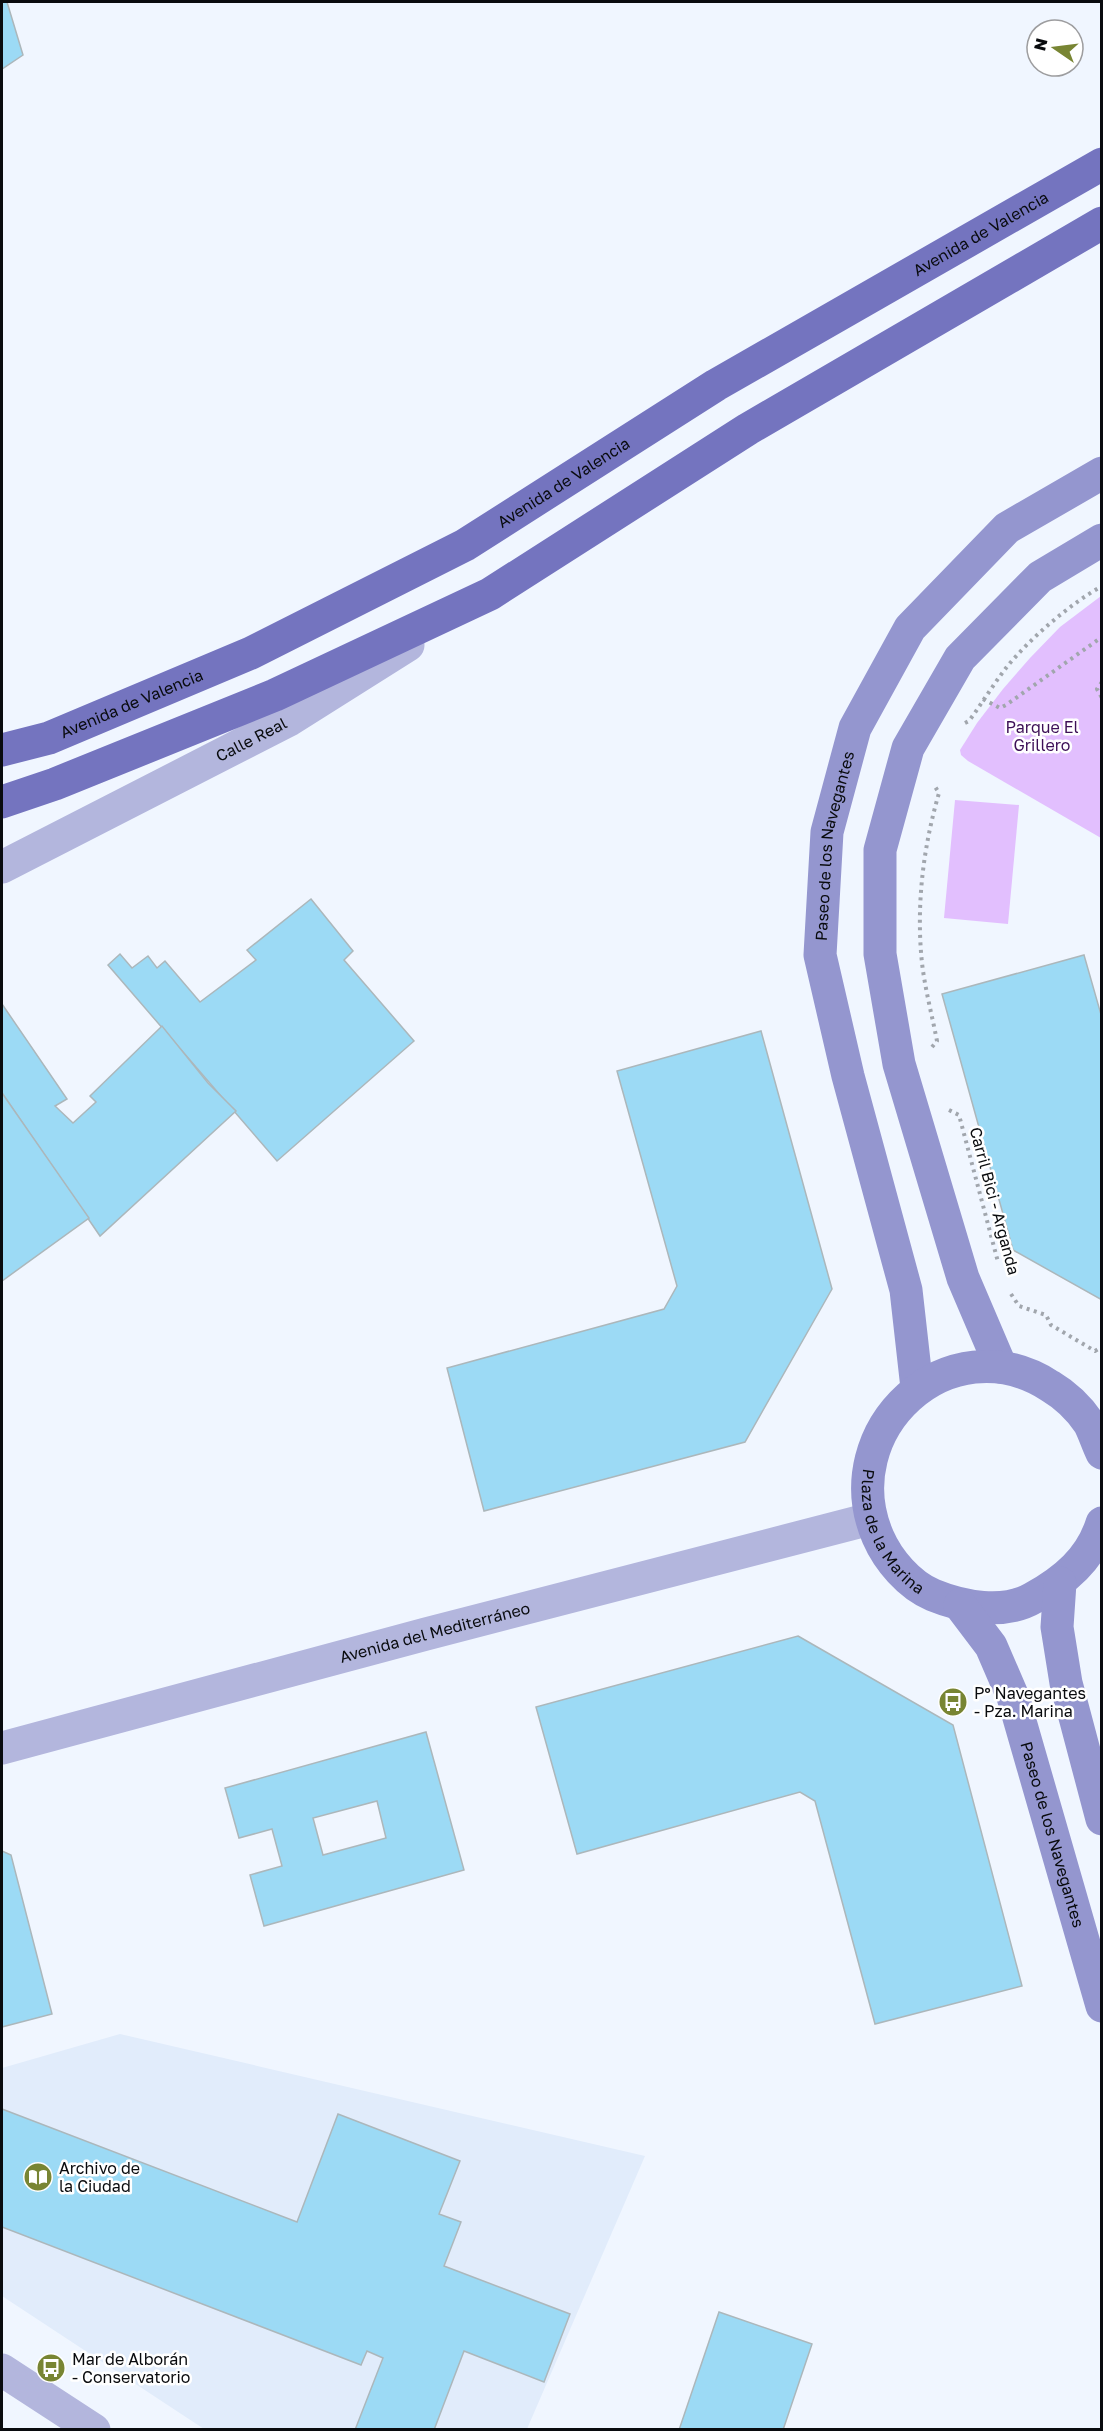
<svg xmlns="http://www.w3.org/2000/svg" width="1103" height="2431" viewBox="0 0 1103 2431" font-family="'Golos Text',sans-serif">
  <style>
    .built { fill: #e1ecfb }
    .green { fill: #e2bffe }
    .building { fill: #9cdaf5; stroke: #acb7bb; stroke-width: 1.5; fill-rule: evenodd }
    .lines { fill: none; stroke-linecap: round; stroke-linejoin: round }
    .path { stroke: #a1a6ad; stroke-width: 4; stroke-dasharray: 3 4.5; stroke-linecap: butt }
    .minor { stroke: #b3b6dd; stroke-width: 33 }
    .secondary { stroke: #9496cf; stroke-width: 33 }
    .trunk { stroke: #7474bf; stroke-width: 33 }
    .labels { text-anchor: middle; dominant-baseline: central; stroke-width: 5; stroke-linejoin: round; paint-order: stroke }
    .street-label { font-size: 16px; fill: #090b0e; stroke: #fff }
    .park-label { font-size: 16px; fill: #3d1057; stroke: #fff }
    .poi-label { font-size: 16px; fill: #090b0e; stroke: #fff; text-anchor: start }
  </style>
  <rect width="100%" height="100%" fill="#f0f6ff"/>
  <!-- built -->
  <polygon class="built" points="120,2034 645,2156 527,2429 204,2429 2,2296 2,2068"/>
  <!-- green -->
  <g class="green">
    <polygon points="1101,596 1101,838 968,761 961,755 960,750 977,723 1003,689 1030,658 1060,627"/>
    <polygon points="955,800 1019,805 1008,924 944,918"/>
  </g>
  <!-- building -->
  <g class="building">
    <polygon points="2,2 7,2 23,55 2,69"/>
    <polygon points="311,899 353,951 344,960 414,1041 277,1161 108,965 120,954 132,968 148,956 157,968 165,961 200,1002 256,960 247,950"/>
    <polygon points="1084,955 1102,1018 1102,1300 1013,1250 942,994"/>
    <polygon points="2,1004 67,1099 55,1106 73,1123 96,1102 90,1096 162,1026 208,1083 236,1111 100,1236 2,1093"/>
    <polygon points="761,1031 832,1289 745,1442 484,1511 447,1368 664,1309 677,1286 617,1071"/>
    <polygon points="2,1093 89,1218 2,1281"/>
    <polygon points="798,1636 953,1725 1022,1986 875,2024 815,1801 800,1792 577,1854 536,1707"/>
    <path d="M426,1732L464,1870L264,1926L250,1875L282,1866L272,1829L239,1838L225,1788ZM377,1801L386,1838L323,1855L313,1818Z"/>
    <polygon points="2,1851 11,1855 52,2014 2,2027"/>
    <polygon points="2,2109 297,2222 338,2114 460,2161 439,2214 461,2222 444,2266 570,2314 544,2382 464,2351 434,2430 355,2430 383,2358 367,2351 361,2365 2,2227"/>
    <polygon points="719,2312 812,2344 783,2430 679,2430"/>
  </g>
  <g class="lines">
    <!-- path -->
    <g class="path">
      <polyline points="1102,682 1097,689 1102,698"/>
      <polyline points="983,699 1000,708 1006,705 1102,637"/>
      <path d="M965,723L969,721C982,703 993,685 1006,668C1029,639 1070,604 1102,586"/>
      <path d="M932,1047L937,1041C932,1015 925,989 922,963C916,906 923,848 939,793L934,785"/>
      <polyline points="949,1110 959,1115 998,1262"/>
      <polyline points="1011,1294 1019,1306 1046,1315 1051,1325 1095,1351 1102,1347"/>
    </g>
    <!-- minor -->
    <g class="minor">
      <path id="s1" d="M2,867L289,720L408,645"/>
      <path id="s2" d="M2,1748L426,1634L870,1519"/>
      <polyline points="2,2370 94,2430"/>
    </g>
    <!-- secondary -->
    <g class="secondary">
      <polyline points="1001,1367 963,1278 899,1064 880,954 880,850 908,748 960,658 1040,577 1102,540"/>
      <path id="s3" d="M917,1388L906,1290L848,1076L820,955L827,832L855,728L910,628L1007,528L1102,473"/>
      <path id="s4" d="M1102,1453C1097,1443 1094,1432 1089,1423C1079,1408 1065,1395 1050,1386C949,1321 832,1430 878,1537C888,1560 909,1585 933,1595C962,1607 1004,1615 1033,1598C1064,1581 1091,1559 1102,1523"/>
      <polyline points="1060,1583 1057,1627 1066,1683 1102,1819"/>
      <path id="s5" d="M960,1605L991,1646L1013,1697L1102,2006"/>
    </g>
    <!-- trunk -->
    <g class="trunk">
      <path id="s6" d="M2,750L49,738L251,653L465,545L716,385L1102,164"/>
      <polyline points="2,802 55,784 275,695 490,594 748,429 1102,223"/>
    </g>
  </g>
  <!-- icons -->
  <defs>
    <g id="bus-disc" transform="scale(1.5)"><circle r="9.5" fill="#788533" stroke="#fff"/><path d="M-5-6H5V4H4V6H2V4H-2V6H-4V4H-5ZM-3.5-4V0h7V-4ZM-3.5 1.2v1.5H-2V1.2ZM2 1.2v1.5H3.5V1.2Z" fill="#fff"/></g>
    <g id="library-disc" transform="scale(1.5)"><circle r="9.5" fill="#788533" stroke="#fff"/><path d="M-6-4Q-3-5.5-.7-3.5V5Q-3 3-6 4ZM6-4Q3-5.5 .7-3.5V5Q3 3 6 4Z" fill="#fff"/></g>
  </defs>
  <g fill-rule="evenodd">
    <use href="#bus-disc" x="953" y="1702"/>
    <use href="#library-disc" x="38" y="2177"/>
    <use href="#bus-disc" x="51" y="2368"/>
  </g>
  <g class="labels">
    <!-- street labels -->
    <g class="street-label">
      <text stroke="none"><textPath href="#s6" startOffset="1110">Avenida de Valencia</textPath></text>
      <text stroke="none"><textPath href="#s6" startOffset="624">Avenida de Valencia</textPath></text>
      <text stroke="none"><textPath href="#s6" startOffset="138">Avenida de Valencia</textPath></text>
      <text stroke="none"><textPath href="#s1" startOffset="280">Calle Real</textPath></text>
      <text stroke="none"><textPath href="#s3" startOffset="555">Paseo de los Navegantes</textPath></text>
      <text transform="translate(995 1201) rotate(75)">Carril Bici - Arganda</text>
      <text stroke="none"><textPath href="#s4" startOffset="393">Plaza de la Marina</textPath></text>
      <text stroke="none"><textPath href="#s2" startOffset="448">Avenida del Mediterráneo</textPath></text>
      <text stroke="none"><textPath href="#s5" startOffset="250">Paseo de los Navegantes</textPath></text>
    </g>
    <!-- park labels -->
    <g class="park-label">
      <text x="1042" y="727">Parque El<tspan x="1042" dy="18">Grillero</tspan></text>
    </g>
    <!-- poi labels -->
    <g class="poi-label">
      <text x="974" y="1693">Pº Navegantes<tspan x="974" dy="18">- Pza. Marina</tspan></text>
      <text x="59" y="2168">Archivo de<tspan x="59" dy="18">la Ciudad</tspan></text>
      <text x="72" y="2359">Mar de Alborán<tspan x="72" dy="18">- Conservatorio</tspan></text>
    </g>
  </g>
  <!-- border -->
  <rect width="1103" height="2431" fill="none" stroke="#090b0e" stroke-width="6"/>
  <!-- north arrow -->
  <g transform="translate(1055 48) rotate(284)"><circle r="28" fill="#ffffff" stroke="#9d9d9f" stroke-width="1.5"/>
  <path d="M0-4.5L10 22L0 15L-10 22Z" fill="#788533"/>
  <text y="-9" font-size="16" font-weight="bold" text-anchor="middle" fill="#090b0e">N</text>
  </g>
</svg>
